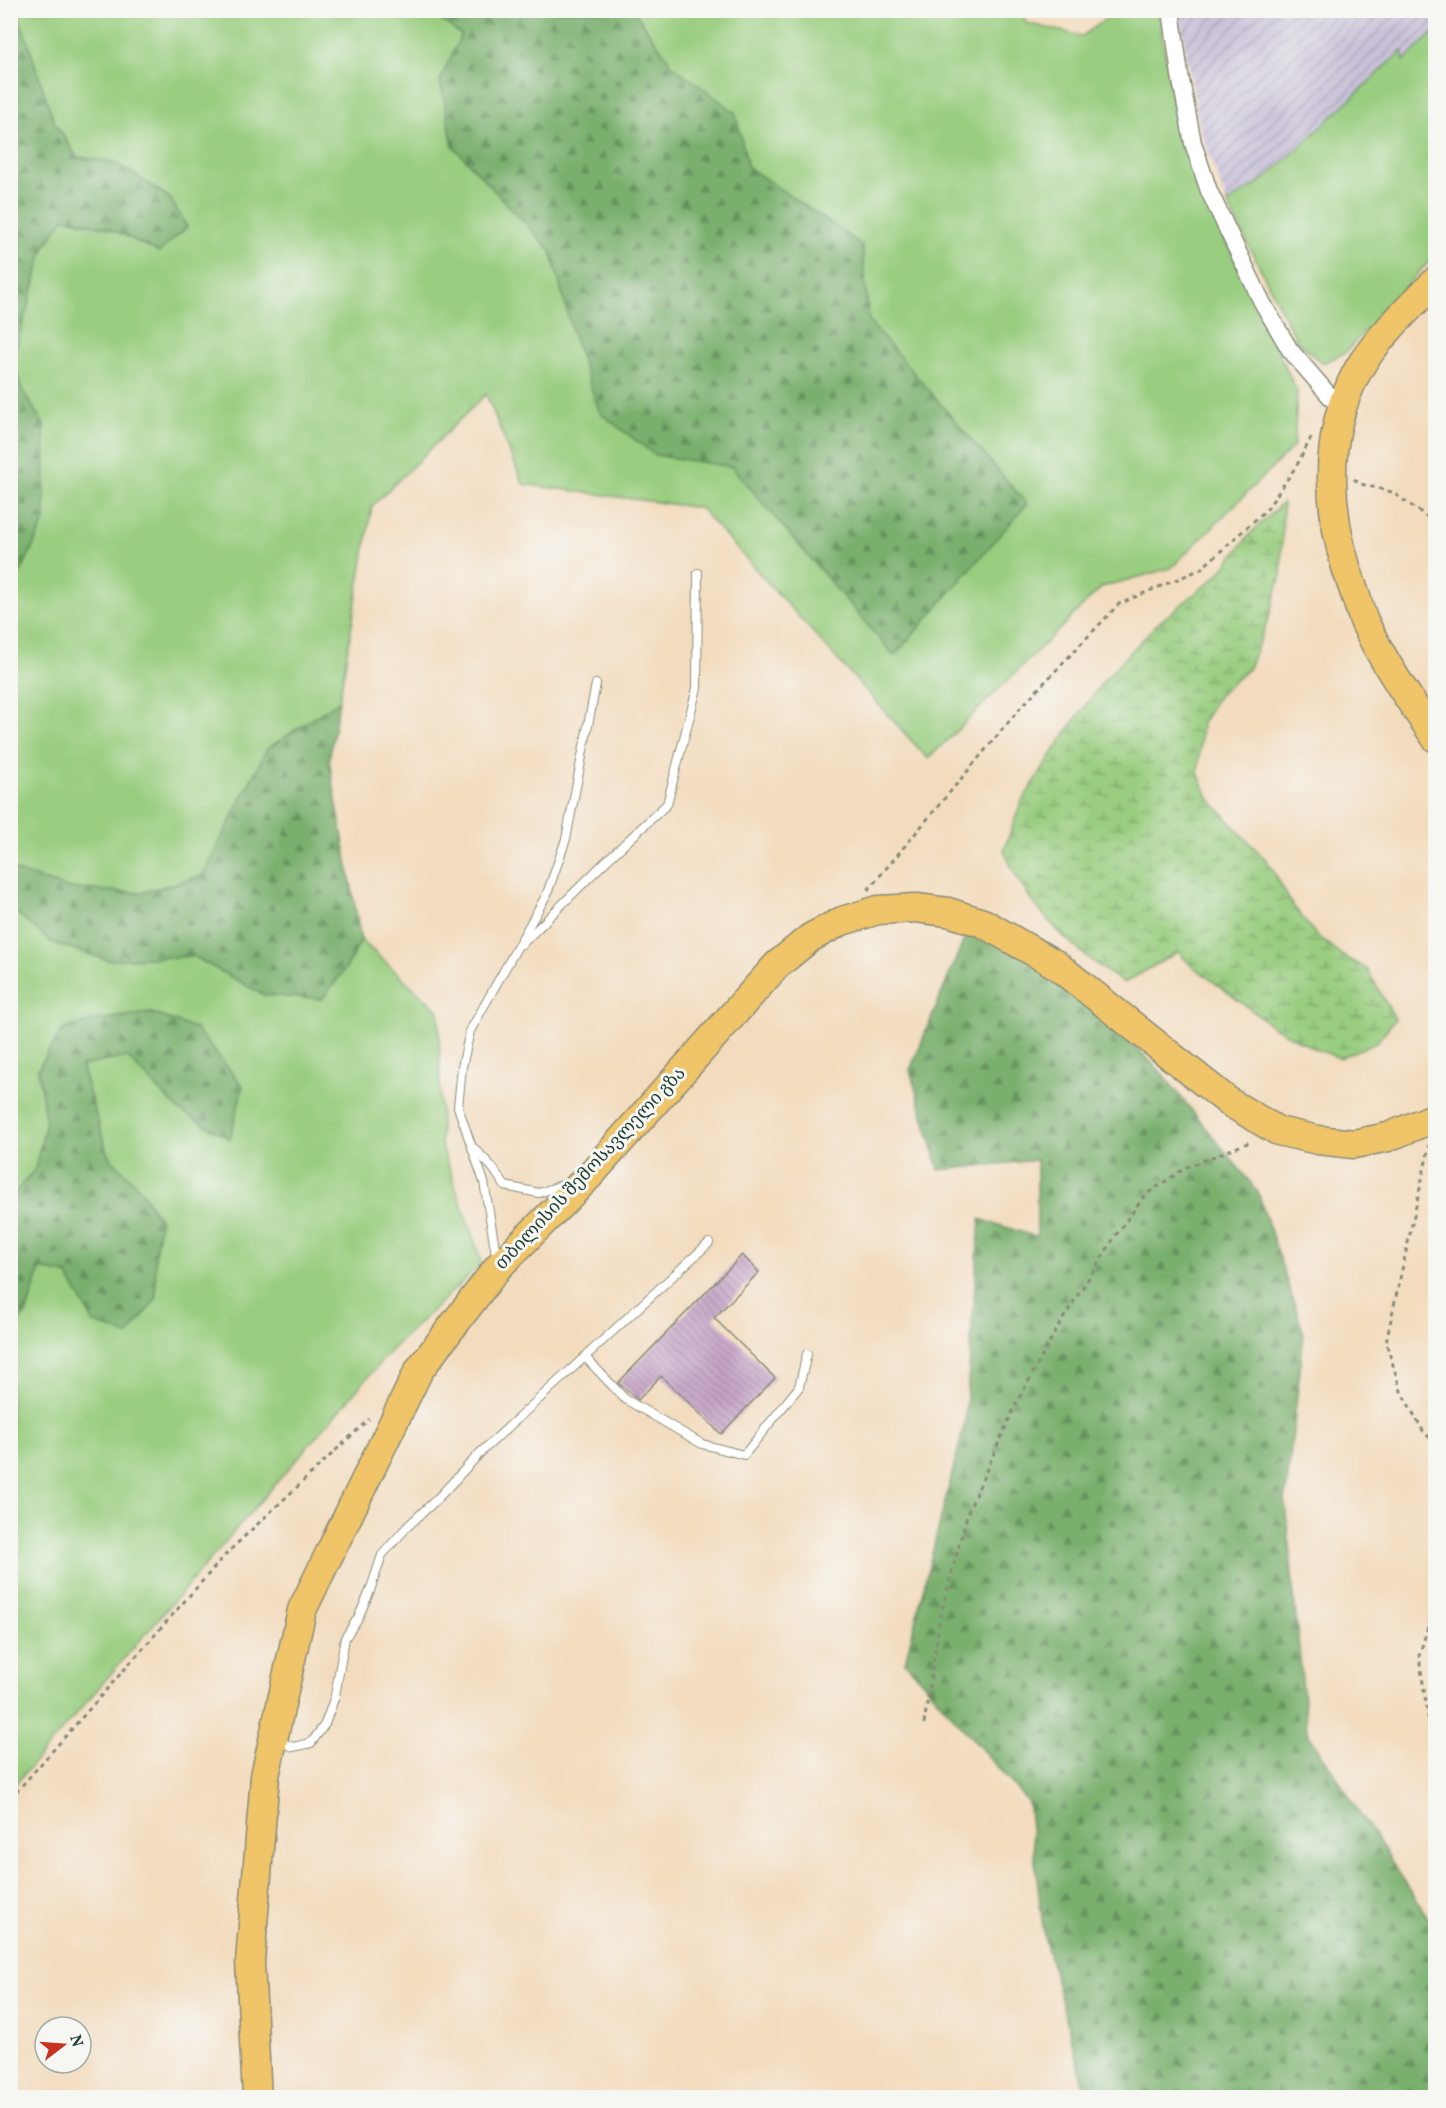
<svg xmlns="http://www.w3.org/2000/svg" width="1446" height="2108" viewBox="0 0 1446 2108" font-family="Vollkorn,'Noto Serif Georgian',serif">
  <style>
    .industrial { fill: url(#industrial-furrows) }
    .grass { fill: #99cd7f; stroke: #5c855a; stroke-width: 1.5 }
    .forest { fill: url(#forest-firs); stroke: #4c7651; stroke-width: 1.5 }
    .wetland { fill: url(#wetland-marsh); stroke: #5c855a; stroke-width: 1.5 }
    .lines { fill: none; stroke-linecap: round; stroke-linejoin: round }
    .stream { stroke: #5eb5db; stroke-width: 5 }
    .building { fill: url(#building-back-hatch) }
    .service-casing { stroke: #898c79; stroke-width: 10 }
    .minor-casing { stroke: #898c79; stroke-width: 19 }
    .trunk-casing { stroke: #898c79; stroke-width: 31 }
    .path { stroke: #898c79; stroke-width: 3; stroke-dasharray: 4.5 4.5; stroke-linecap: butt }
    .service { stroke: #fff; stroke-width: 8 }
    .minor { stroke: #fff; stroke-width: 16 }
    .trunk { stroke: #f0c469; stroke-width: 28 }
    .labels { text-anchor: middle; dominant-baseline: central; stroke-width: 6; stroke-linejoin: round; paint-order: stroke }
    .street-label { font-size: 18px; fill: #1f3d34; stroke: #f6f6f2 }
  </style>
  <defs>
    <pattern id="industrial-furrows" width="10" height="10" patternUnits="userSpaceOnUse" patternTransform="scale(1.5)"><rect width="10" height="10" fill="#c8c0d8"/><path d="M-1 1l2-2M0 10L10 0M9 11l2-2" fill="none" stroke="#a29db0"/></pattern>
    <pattern id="forest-firs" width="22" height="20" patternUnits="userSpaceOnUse" patternTransform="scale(1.5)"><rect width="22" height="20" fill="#7ab06e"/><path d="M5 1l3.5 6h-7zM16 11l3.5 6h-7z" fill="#63905b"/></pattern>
    <pattern id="wetland-marsh" width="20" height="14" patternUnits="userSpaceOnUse" patternTransform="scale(1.5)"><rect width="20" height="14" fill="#99cd7f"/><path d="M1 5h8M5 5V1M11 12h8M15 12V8" fill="none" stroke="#7ca869"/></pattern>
    <pattern id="building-back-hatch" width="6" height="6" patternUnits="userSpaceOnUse" patternTransform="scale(1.5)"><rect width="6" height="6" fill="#c5a2c6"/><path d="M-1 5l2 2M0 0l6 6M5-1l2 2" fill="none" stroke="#9f85a2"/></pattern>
  </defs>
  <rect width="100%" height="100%" fill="#f6f6f2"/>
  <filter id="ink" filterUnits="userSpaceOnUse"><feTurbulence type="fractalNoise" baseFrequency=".0167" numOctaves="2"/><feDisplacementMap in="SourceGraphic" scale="12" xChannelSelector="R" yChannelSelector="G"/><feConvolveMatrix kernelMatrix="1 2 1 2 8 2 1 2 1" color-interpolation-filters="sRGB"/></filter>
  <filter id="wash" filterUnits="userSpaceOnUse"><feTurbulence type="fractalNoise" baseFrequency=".008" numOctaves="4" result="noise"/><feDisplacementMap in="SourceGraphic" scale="24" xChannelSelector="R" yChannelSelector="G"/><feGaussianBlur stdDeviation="1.35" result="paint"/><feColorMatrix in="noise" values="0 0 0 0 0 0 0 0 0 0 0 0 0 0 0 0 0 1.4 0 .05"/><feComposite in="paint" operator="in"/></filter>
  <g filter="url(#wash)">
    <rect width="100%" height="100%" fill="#f3dcbe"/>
    <!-- industrial -->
    <polygon class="industrial" points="1179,11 1435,11 1435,31 1404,62 1402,51 1266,178 1227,203 1200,129"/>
    <!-- grass -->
    <g class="grass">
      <polygon points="1021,10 1026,23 1082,36 1117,11 1158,11 1180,143 1297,392 1294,446 1171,568 1102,587 928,759 700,508 523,484 486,394 372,506 339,701 267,749 202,876 140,893 67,888 11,869 10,582 22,570 43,425 21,388 13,359 44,248 64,218 109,228 159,252 170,198 115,162 77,157 54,122 17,11"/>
      <polygon points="1435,31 1435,255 1345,353 1322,363 1297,341 1227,203 1266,178 1402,51 1404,61"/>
      <polygon points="11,908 51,942 108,960 193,956 264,995 322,999 346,968 361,940 439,1011 441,1145 482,1263 394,1347 11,1789 11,1331 26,1314 40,1269 67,1274 94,1322 156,1299 155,1253 160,1220 139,1188 108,1155 81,1066 127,1056 179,1110 196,1029 151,1013 94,1020 38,1069 46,1123 35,1169 11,1197"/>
    </g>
    <!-- forest -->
    <g class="forest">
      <polygon points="17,10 54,122 77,157 115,162 170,198 187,227 159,252 109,228 64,218 44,248 13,359 21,388 44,425 45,520 22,570 11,582 10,11"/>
      <polygon points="429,11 634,11 673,66 735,112 748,167 862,245 869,321 1027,504 894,656 732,467 655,455 600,413 574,338 551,251 453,146 440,80 461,35"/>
      <polygon points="339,701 329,760 361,940 346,968 322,999 264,995 193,956 108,960 51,942 11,908 11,869 67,888 140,893 202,876 267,749"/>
      <polygon points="967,932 1040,952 1160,1071 1258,1192 1304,1334 1285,1502 1307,1732 1435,1928 1435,2097 1087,2097 1044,1936 1028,1802 905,1662 965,1422 980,1219 1037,1237 1037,1160 939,1170 910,1070"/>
      <polygon points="151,1013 196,1029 243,1086 230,1139 179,1110 127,1057 81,1066 108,1155 139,1188 160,1220 155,1253 156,1299 128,1335 94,1323 67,1274 40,1269 26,1314 11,1331 11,1197 35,1169 46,1123 38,1069 62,1030 94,1020"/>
    </g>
    <!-- wetland -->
    <path class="wetland" d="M1283,502L1281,575L1269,617L1249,668L1218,696L1202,723L1198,773L1208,797L1238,831L1269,863L1291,903L1315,934L1344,957L1367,969L1395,1019L1377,1042L1339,1058L1311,1047L1274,1027L1191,965L1178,952L1124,983C1083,957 1043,922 1018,879C1012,870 1008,859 1004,850L1021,803L1067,731L1104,680L1156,625L1218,575L1251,533Z"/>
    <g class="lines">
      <!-- stream -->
      <polyline class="stream" points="10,489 10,494"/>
    </g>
    <g id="blocks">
      <!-- building -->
      <polygon class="building" points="742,1255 759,1272 714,1318 775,1378 721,1434 661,1376 638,1400 618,1383"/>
    </g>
  </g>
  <g filter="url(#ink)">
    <use href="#blocks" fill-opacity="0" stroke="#898c79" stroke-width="1.5"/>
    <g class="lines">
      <!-- service casing -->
      <g class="service-casing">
        <g id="service">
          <polyline points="522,944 603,864 667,804 697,688 698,573"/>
          <polyline points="475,1149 492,1167 505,1186 539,1193 568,1183"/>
          <polyline points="497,1260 484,1182 458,1107 462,1067 470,1031 547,894 566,839 596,684"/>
          <polyline points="585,1357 625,1399 702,1444 744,1455 799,1387 807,1354"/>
          <polyline points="276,1740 293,1747 311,1743 325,1724 335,1696 345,1638 358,1618 370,1591 382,1555 407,1527 438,1498 480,1453 709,1243"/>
        </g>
      </g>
      <!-- minor casing -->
      <g class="minor-casing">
        <polyline id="minor" points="1171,10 1180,75 1193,143 1209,191 1262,302 1290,350 1341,409"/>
      </g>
      <!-- trunk casing -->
      <g class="trunk-casing">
        <g id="trunk">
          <path d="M1436,281C1411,306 1375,340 1358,370C1320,439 1328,520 1354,591C1358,602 1361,615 1366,625C1385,665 1411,702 1436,738"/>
          <polyline points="257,2098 250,1962 265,1776 302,1610 419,1370 498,1267 590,1175 777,965 810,938 842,921 878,910 916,908 948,912 983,923 1055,964 1229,1102 1278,1131 1318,1140 1354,1144 1388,1137 1436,1117"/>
        </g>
      </g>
      <!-- path -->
      <g class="path">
        <polyline points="1354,479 1361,484 1392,492 1436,523"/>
        <polyline points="868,890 1022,706 1119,604 1201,569 1267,509 1297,465 1312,436"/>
        <polyline points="1430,1143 1386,1342 1401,1391 1423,1431 1436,1444"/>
        <polyline points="1436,1601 1419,1656 1436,1771"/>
        <polyline points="924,1724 940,1617 968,1512 1014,1408 1059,1325 1116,1235 1145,1195 1187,1167 1250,1142"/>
        <polyline points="10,1799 228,1552 369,1419"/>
      </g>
      <!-- service -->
      <use href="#service" class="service"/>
      <!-- minor -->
      <use href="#minor" class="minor"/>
      <!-- trunk -->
      <use href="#trunk" class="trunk"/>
    </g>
  </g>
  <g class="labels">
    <!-- street labels -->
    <g class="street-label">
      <text transform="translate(591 1169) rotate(-47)">თბილისის შემოსავლელი გზა</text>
    </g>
  </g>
  <!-- margin -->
  <rect width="1446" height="2108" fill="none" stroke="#f6f6f2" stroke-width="36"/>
  <!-- north arrow -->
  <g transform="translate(63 2045) rotate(73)"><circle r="28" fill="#f6f6f2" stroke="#a0aca6" stroke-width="1.5"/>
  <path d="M0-4.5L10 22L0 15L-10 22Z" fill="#c8321e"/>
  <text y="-9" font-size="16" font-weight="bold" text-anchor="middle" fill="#1f3d34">N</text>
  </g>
</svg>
